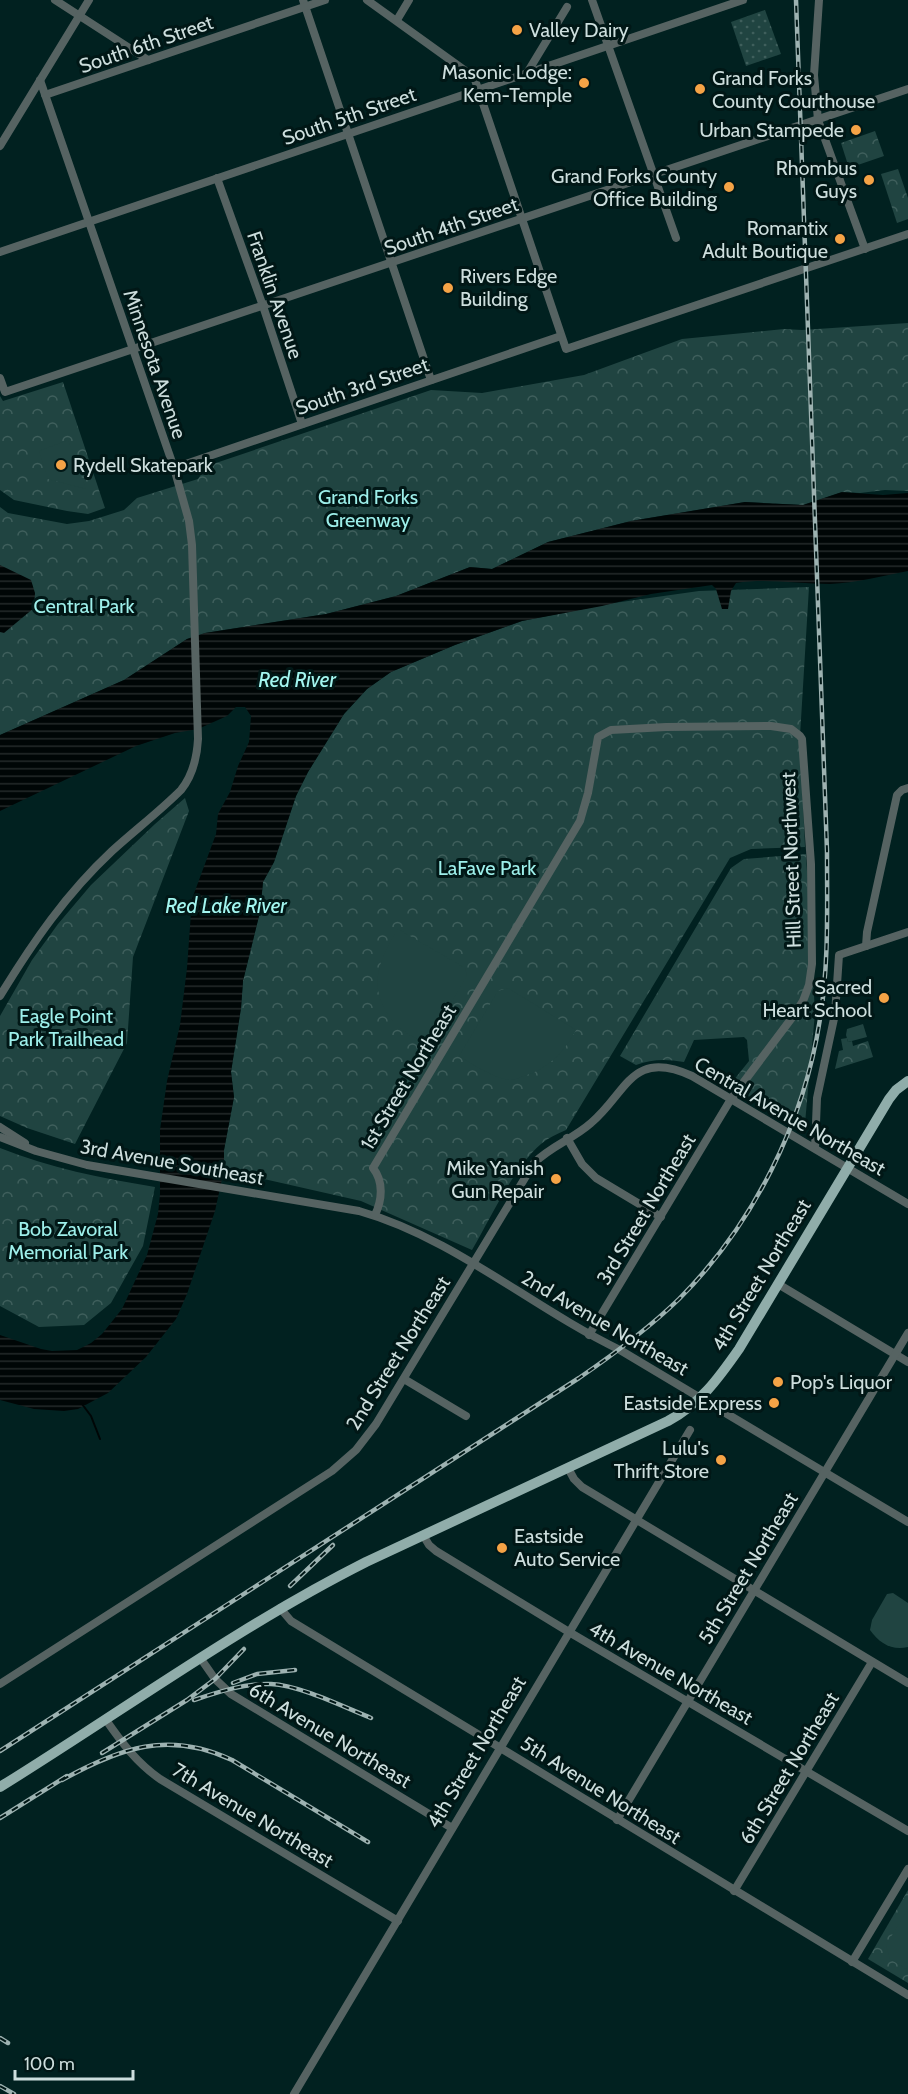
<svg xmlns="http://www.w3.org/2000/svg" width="908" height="2094" viewBox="0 0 908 2094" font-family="Cabin,sans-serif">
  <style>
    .grass { fill: url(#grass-dots) }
    .park { fill: url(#park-crowns) }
    .pitch { fill: #204441 }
    .water { fill: url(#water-rules) }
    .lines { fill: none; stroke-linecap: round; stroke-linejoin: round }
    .stream { stroke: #000606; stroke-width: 2 }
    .minor { stroke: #566362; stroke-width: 8 }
    .major { stroke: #90adaa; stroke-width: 10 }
    .rail-casing { stroke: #9db2b1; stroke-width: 4.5 }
    .rail { stroke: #011716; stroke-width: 2; stroke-dasharray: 7; stroke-linecap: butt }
    .poi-dot { fill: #f5a346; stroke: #011716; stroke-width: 2 }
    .labels { text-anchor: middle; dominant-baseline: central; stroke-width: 6; stroke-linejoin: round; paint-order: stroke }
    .poi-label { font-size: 20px; fill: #cddedd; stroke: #011716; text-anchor: end }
    .street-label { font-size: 20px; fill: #cddedd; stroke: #011716 }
    .park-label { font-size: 20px; fill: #9defea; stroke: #011716 }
    .water-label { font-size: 21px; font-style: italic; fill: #a3f6f0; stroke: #011716 }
  </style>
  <defs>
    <pattern id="grass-dots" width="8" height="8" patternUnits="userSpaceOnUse" patternTransform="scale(1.5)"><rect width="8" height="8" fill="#204441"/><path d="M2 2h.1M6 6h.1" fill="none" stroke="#3f5f5c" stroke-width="1.8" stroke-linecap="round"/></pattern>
    <pattern id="park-crowns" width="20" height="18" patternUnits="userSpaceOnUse" patternTransform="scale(1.5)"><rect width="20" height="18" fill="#204441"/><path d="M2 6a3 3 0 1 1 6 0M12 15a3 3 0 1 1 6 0" fill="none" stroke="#3f5f5c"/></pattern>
    <pattern id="water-rules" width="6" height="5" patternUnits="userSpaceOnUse" patternTransform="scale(1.5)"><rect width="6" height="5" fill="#000606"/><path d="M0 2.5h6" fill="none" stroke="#242a2a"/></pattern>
  </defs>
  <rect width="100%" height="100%" fill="#012120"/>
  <!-- grass -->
  <polygon class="grass" points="765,10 781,54 746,66 731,22"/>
  <!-- park -->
  <g class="park">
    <polygon points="875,131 884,156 849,168 841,143"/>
    <polygon points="898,169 908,198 908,219 897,223 881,174"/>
    <polygon points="908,323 908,491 885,490 860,493 842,492 803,505 745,502 631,521 548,542 492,569 470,567 396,596 326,614 205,633 187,639 124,680 0,735 0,507 8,513 67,524 89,521 124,510 137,498 198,479 207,466 431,390 482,393 584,375 682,339 784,329 802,330"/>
    <polygon points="63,382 105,508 88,514 67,511 14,500 0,490 0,396 3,401"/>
    <path d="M809,587L800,736L805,847L751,849L730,858L566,1130C557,1134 548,1138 541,1144C513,1168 491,1218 472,1250L361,1201L224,1170V1150L234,1097L231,1072L241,1008L243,981L260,912L263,882L274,862L296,796L308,772L344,714L367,689L391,672L455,645L522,621L614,603L699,591Z"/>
    <polygon points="185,798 189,811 133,957 127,1043 75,1144 27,1128 0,1116 0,1016 32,960 58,924 91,885 155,824"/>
    <path d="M806,854L815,1013L804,1134L729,1086L749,1061L747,1040L744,1037L694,1040L684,1062C666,1059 652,1059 636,1065L620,1056L731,868L744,859Z"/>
    <polygon points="847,1038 848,1042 852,1041 853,1046 868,1041 873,1057 835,1069 839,1051 843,1050 841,1039"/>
    <path d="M0,1148C50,1168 101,1178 155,1187L143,1246L111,1303L84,1325L39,1327L0,1306Z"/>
    <polygon points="908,1890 908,1983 868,1959"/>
  </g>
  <!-- pitch -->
  <g class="pitch">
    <polygon points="68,440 86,489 48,479 39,451"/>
    <path d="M398,929L465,968L467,976L427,1042C413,1038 401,1031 392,1020C367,988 378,961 398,929Z"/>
    <path d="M508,988L576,1030C565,1051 548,1069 524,1076C521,1077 515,1080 511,1080C495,1079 472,1064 459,1056L498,991Z"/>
    <polygon points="863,1024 867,1037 848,1042 846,1035 847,1029"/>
    <path d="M893,1593L908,1603V1647C892,1651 879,1643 870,1630L872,1620L887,1594Z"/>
    <polygon points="908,1909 908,1970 890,1959 886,1945"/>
  </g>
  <!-- water -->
  <g class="water">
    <path d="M842,492L883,495L908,493V571C882,576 856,583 830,584C799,584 766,578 736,583L731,591L728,609H722L716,589L712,585L651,594L602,606L522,621L455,645L391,672L367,689L344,714L308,772L296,796L274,862L263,882L260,912L243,981L241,1008L231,1072L234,1097L224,1150V1170L215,1211L187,1294L176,1319L146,1357L108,1393L78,1409L64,1411L34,1409L0,1400V1335L41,1349L52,1351L77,1350L91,1343L102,1334L122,1309L147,1255L158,1214L160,1194V1130L167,1081L180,1025L187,968L192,899L216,834L218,814L230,792L238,766L249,742L251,716L245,707H236L227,716L198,729L175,733L136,746L0,811V735L124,680L187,639L205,633L326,614L396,596L470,567L492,569L548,542L631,521L745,502L803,505Z"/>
    <polygon points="0,565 31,580 35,593 34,608 4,633 0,632"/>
  </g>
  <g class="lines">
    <!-- stream -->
    <polyline class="stream" points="82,1404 91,1416 100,1439"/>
    <!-- minor -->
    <g class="minor">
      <polyline points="55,0 148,60"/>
      <polyline points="303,0 431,380"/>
      <polyline points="367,0 474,77 566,349 908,234"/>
      <polyline points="592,0 676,238"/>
      <polyline points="819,0 814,75 818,120 865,249"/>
      <polyline points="397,20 409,0"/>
      <polyline points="527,73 567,7"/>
      <polyline points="45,95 325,0"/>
      <polyline points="0,146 89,0"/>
      <polyline points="217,178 263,306 302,424"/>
      <polyline points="0,252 743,0"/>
      <polyline points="0,378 5,392 908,89"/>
      <polyline points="174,468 561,336"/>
      <polyline points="866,946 867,932 897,795 902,790 908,788"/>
      <path d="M0,996C33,942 66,894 112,851C135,830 159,812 181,790C193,775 197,758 198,739L192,545L189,521L174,468L40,80"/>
      <polyline points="0,1127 25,1143"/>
      <path d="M0,1137L36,1151L87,1165L359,1211C454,1238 531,1307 620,1350L908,1522"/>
      <polyline points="567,1138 582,1164 596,1178 661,1217"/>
      <polyline points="815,1148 817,1098 835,1014 839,955 908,932"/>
      <path d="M375,1215C382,1200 384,1182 373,1168L580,821L588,793L598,737L611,730L666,727L771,726L791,729L800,736L802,739L811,864L812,964L809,985L803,1001L794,1015L731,1099L589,1335"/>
      <polyline points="778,1284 908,1362"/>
      <polyline points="404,1379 466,1416"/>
      <polyline points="568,1468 574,1479 582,1487 908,1683"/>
      <polyline points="423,1535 429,1545 436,1551 569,1632 908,1831"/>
      <polyline points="280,1608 291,1621 908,1995"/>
      <polyline points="201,1659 215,1679 231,1694 452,1828"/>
      <path d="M0,1684L332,1471L356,1450L376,1424L534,1163C551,1146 573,1139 591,1123C627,1093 631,1048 692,1076L908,1204"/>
      <path d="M106,1720C122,1743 137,1763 160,1779L398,1921"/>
      <polyline points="617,1820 908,1333"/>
      <polyline points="734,1891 872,1662"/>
      <polyline points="852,1962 908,1869"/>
      <polyline points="294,2094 690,1430"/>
    </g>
    <!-- major -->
    <path class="major" d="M0,1787C121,1712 239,1626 366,1562L668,1421C700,1404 718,1379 739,1349L889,1099L896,1090L908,1081"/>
    <!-- rail casing -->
    <g class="rail-casing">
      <g id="rail">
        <polyline points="290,1586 333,1545"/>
        <polyline points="233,1683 257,1674 295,1670"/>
        <path d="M194,1700C218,1692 245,1683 271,1684C299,1685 344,1707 371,1718"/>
        <path d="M0,1751L579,1378C614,1354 648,1329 679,1299C753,1225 804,1123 820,1019C829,964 827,907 827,851L796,0"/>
        <polyline points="102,1753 187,1700 215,1679 244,1649"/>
        <path d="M62,1780C120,1748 168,1730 232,1760L368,1842"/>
        <polyline points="0,1818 67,1776"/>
        <polyline points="0,2038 8,2043"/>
        <polyline points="0,2086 14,2094"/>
      </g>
    </g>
    <!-- rail -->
    <use href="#rail" class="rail"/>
  </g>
  <!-- markers -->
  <g class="poi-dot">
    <circle cx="517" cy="30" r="6"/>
    <circle cx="584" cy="83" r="6"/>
    <circle cx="700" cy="89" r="6"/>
    <circle cx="856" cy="130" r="6"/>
    <circle cx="869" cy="180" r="6"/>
    <circle cx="729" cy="187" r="6"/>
    <circle cx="840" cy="239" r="6"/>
    <circle cx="448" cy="288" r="6"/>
    <circle cx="61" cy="465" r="6"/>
    <circle cx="884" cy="998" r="6"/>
    <circle cx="556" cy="1179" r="6"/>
    <circle cx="778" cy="1382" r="6"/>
    <circle cx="774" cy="1403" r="6"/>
    <circle cx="721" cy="1460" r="6"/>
    <circle cx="502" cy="1548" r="6"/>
  </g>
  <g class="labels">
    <!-- poi labels -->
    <g class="poi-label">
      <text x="529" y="30" text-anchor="start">Valley Dairy</text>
      <text x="572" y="72">Masonic Lodge:<tspan x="572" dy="23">Kem-Temple</tspan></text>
      <text x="712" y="78" text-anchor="start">Grand Forks<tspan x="712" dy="23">County Courthouse</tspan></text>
      <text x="844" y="130">Urban Stampede</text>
      <text x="857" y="168">Rhombus<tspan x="857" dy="23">Guys</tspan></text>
      <text x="717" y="176">Grand Forks County<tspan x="717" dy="23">Office Building</tspan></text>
      <text x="828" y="228">Romantix<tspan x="828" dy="23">Adult Boutique</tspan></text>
      <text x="460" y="276" text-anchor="start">Rivers Edge<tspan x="460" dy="23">Building</tspan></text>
      <text x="73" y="465" text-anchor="start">Rydell Skatepark</text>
      <text x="872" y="987">Sacred<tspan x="872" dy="23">Heart School</tspan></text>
      <text x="544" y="1168">Mike Yanish<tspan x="544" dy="23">Gun Repair</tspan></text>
      <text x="790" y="1382" text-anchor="start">Pop's Liquor</text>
      <text x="762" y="1403">Eastside Express</text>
      <text x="709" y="1448">Lulu's<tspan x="709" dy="23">Thrift Store</tspan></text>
      <text x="514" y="1536" text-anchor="start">Eastside<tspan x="514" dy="23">Auto Service</tspan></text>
    </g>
    <!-- street labels -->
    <g class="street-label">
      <text transform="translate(146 44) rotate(-19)">South 6th Street</text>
      <text transform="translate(349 116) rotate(-19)">South 5th Street</text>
      <text transform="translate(451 226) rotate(-19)">South 4th Street</text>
      <text transform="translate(275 295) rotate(71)">Franklin Avenue</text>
      <text transform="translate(155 364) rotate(71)">Minnesota Avenue</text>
      <text transform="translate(362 386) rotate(-19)">South 3rd Street</text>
      <text transform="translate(791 860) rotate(-92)">Hill Street Northwest</text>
      <text transform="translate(408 1077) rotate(-59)">1st Street Northeast</text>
      <text transform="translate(790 1116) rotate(30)">Central Avenue Northeast</text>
      <text transform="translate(172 1162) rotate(10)">3rd Avenue Southeast</text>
      <text transform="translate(646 1209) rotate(-59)">3rd Street Northeast</text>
      <text transform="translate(761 1275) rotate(-59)">4th Street Northeast</text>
      <text transform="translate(605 1323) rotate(30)">2nd Avenue Northeast</text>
      <text transform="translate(398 1353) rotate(-58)">2nd Street Northeast</text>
      <text transform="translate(748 1568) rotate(-59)">5th Street Northeast</text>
      <text transform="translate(671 1673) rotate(30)">4th Avenue Northeast</text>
      <text transform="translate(330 1735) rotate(31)">6th Avenue Northeast</text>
      <text transform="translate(476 1752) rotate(-59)">4th Street Northeast</text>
      <text transform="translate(789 1768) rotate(-59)">6th Street Northeast</text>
      <text transform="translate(601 1790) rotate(32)">5th Avenue Northeast</text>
      <text transform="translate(253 1815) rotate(31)">7th Avenue Northeast</text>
    </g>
    <!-- park labels -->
    <g class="park-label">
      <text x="368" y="497">Grand Forks<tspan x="368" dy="23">Greenway</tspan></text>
      <text x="84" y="606">Central Park</text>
      <text x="487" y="868">LaFave Park</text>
      <text x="66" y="1016">Eagle Point<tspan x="66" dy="23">Park Trailhead</tspan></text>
      <text x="68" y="1229">Bob Zavoral<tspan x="68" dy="23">Memorial Park</tspan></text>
    </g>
    <!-- water labels -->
    <g class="water-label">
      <text x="297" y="679">Red River</text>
      <text x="226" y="905">Red Lake River</text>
    </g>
  </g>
  <!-- scale -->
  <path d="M15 2070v9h118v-9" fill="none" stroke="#cddedd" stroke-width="3"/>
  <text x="24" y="2070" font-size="18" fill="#cddedd" stroke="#011716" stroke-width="4.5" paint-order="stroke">100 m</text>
</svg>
